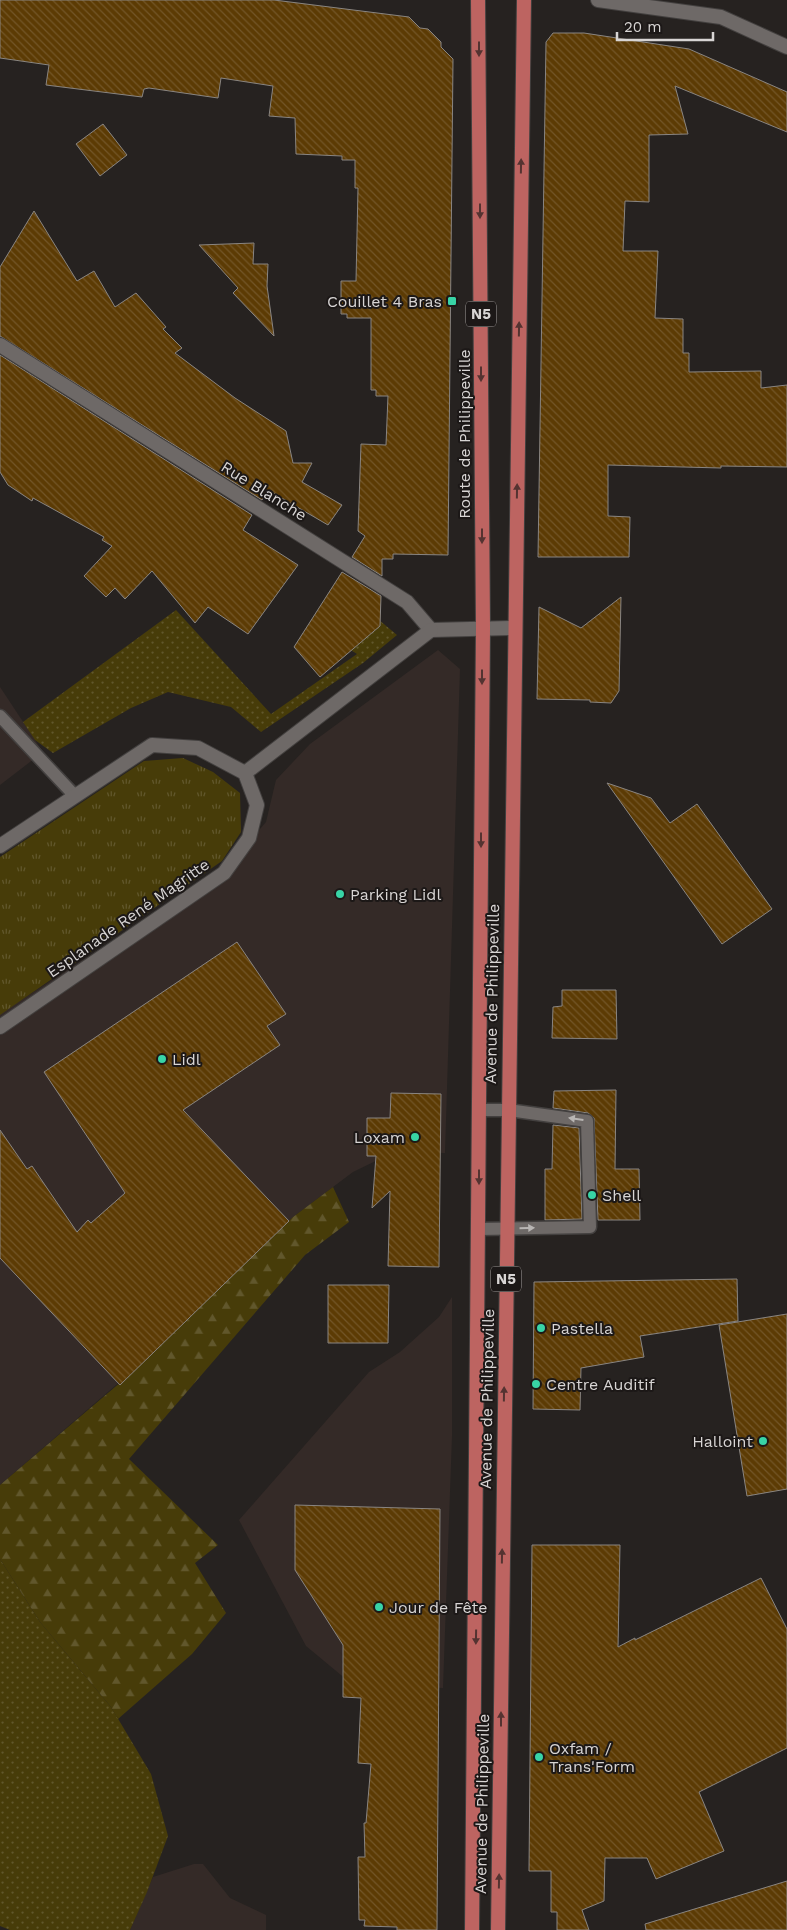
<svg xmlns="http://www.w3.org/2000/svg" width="787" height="1930" viewBox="0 0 787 1930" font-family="'Work Sans',sans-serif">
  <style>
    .built { fill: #342a27 }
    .grass { fill: url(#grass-dots) }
    .forest { fill: url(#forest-firs) }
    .park { fill: url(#park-tufts) }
    .building { fill: url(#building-back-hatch); stroke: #898582 }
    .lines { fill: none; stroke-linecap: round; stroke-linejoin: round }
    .service-casing { stroke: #43403f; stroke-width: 15 }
    .minor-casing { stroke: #43403f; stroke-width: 16 }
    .tertiary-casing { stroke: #43403f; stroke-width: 16 }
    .primary-casing { stroke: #43403f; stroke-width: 16 }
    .service { stroke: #6e6967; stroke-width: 12 }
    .minor { stroke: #6e6967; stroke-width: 14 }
    .tertiary { stroke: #6e6967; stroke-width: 14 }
    .primary { stroke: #bd6461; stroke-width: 14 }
    .oneway { fill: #543331 }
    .oneway2 { fill: #b8b5b3 }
    .poi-dot { fill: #38d4a6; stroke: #1c1817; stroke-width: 2 }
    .labels { text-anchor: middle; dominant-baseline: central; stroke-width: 4; stroke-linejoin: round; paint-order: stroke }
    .shield { fill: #1c1817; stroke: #a09c9b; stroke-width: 1 }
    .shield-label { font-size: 15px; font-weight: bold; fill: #d8d5d4 }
    .poi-label { font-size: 16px; fill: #d8d5d4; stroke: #1c1817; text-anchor: start }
    .street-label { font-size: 16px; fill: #d8d5d4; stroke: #1c1817 }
  </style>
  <defs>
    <pattern id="grass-dots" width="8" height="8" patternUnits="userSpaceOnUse" patternTransform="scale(1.25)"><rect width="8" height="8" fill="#473c09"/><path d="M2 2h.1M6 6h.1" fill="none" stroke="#61572c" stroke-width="1.8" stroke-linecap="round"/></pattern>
    <pattern id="forest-firs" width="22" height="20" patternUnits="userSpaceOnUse" patternTransform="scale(1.25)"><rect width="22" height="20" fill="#473c09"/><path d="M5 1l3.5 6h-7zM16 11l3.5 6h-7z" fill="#61572c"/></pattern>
    <pattern id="park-tufts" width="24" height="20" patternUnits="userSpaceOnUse" patternTransform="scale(1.25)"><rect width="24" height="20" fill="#473c09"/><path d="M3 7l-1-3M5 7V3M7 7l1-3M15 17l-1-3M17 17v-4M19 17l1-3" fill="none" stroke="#61572c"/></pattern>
    <pattern id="building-back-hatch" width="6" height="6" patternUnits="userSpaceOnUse" patternTransform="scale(1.25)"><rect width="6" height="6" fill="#5c3b04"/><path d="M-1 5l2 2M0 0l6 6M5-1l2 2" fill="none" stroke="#735628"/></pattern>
  </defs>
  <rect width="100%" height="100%" fill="#262220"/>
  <!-- built -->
  <g class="built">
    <polygon points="438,650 460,669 445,1153 394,1152 353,1172 293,1217 130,1373 0,1485 0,1014 231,863 266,822 276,780 310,744"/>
    <polygon points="0,687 43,752 0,785"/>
    <polygon points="452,1297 452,1436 443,1688 353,1685 306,1646 239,1520 369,1372 400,1352 439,1317"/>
    <polygon points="194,1864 203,1864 230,1898 266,1915 266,1930 130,1930 153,1877"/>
  </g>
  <!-- grass -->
  <g class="grass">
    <polygon points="366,609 397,635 363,663 261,732 231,707 168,692 131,708 53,753 35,740 23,722 176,610 271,714 357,654 343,645"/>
    <polygon points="0,1559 40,1622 111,1707 151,1774 168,1836 147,1892 130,1930 10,1930 0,1926"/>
  </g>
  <!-- forest -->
  <polygon class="forest" points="333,1187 349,1222 305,1255 129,1459 218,1545 195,1563 226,1613 192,1654 118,1719 111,1707 40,1622 0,1559 0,1485 122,1381 293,1217"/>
  <!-- park -->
  <polygon class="park" points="183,758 213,772 240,793 241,832 222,861 0,1015 0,857 144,761"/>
  <!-- building -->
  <g class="building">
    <polygon points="0,0 274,0 409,17 420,28 428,29 441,42 441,47 453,59 448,555 393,554 393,559 382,559 382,576 352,557 365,536 358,531 361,444 386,445 388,396 376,396 376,390 371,390 371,318 347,318 347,314 341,314 341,281 356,281 358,188 355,188 355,160 342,160 342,156 296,154 295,118 269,116 273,86 221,78 218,98 149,88 144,89 142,97 46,85 49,65 0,58"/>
    <polygon points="553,33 584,33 689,49 787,92 787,132 675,86 688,134 649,135 649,202 625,201 623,251 658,251 655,318 683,319 683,353 689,353 689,372 761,371 761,388 787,385 787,467 721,466 721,468 608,465 608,516 630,517 629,557 538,557 546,42"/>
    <polygon points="103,124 127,155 100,176 76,144"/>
    <polygon points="34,211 77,281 94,271 115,307 136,293 166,327 163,329 182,348 175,353 235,398 286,431 293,463 312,463 302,482 342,505 328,525 268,490 262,500 0,336 0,267"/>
    <polygon points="254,243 253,264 268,264 267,286 274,336 233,293 238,288 199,245"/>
    <polygon points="0,355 252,515 243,530 298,565 248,634 208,607 195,623 152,571 125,599 115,588 106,597 84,576 112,546 102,540 104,537 33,498 32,501 8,485 0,472"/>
    <polygon points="342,572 381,596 380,626 320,677 294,647"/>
    <polygon points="621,597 619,691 611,703 590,702 590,700 537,699 539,607 581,628"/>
    <polygon points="607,783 651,798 670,823 697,804 772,909 722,944"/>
    <polygon points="237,942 286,1014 267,1026 280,1045 183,1110 289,1221 120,1385 0,1258 0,1130 27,1169 32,1166 77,1232 88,1220 91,1223 125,1193 44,1072"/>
    <polygon points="562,990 616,990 617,1039 552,1038 553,1007 562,1006"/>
    <polygon points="616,1090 615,1169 639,1169 640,1220 598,1220 594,1118 588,1113 553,1108 554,1091"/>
    <polygon points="391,1093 441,1094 439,1267 388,1266 390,1191 372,1208 376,1156 367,1156 367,1118 390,1118"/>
    <polygon points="553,1125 579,1128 582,1219 545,1220 545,1169 552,1169"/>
    <polygon points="737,1279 738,1321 640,1336 644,1357 581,1368 580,1410 533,1409 534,1282"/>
    <polygon points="328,1285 389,1285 388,1343 328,1343"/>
    <polygon points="787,1314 787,1489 747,1496 719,1325"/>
    <polygon points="295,1505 440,1509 437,1930 397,1930 397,1927 364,1926 365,1920 359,1920 358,1857 365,1857 364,1823 366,1823 371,1764 358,1763 361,1698 343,1697 343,1645 295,1570"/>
    <polygon points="532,1545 620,1545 618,1647 635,1638 635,1640 761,1578 787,1629 787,1748 699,1792 724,1851 656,1879 647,1858 605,1858 604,1901 582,1910 589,1930 557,1930 557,1912 551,1912 551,1871 529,1871"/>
    <polygon points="787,1881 787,1930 646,1930 645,1924"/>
  </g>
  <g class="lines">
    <!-- service casing -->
    <g class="service-casing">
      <g id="service">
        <polyline points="0,716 75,796"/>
        <polyline points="479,1229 590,1227 587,1121 508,1110 479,1110"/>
      </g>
    </g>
    <!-- minor casing -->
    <g class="minor-casing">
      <g id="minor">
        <polyline points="0,345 407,602 431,630 515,628"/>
        <polyline points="245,773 431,630"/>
        <polyline points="0,846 152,745 198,748 245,773 257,805 249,838 224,873 0,1027"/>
      </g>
    </g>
    <!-- tertiary casing -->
    <g class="tertiary-casing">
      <polyline id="tertiary" points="598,0 721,17 787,47"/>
    </g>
    <!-- primary casing -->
    <g class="primary-casing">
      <g id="primary">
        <polyline points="472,1930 483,628 478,0"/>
        <polyline points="498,1930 524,0"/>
      </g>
    </g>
    <!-- service -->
    <use href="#service" class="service"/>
    <!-- minor -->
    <use href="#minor" class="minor"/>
    <!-- tertiary -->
    <use href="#tertiary" class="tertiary"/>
    <!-- primary -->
    <use href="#primary" class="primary"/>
  </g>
  <!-- one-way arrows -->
  <defs><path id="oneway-solid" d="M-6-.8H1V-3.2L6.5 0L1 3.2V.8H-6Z" transform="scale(1.25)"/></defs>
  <g class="oneway">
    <use href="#oneway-solid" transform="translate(479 49) rotate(90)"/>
    <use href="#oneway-solid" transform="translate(521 166) rotate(-89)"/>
    <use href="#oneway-solid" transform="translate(480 211) rotate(90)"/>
    <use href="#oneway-solid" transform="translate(519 329) rotate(-89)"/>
    <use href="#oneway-solid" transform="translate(481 374) rotate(90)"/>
    <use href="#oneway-solid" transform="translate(517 491) rotate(-89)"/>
    <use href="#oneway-solid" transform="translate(482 536) rotate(90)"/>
    <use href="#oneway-solid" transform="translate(482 677) rotate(90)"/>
    <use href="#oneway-solid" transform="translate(481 840) rotate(90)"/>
    <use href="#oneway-solid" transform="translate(479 1177) rotate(90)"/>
    <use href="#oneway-solid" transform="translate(504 1394) rotate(-89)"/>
    <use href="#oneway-solid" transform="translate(502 1556) rotate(-89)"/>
    <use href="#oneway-solid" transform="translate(476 1637) rotate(91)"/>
    <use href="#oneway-solid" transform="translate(501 1719) rotate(-90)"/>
    <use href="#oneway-solid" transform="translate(499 1881) rotate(-89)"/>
  </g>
  <g class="oneway2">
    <use href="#oneway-solid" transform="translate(576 1119) rotate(-172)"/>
    <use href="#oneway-solid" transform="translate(527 1228) rotate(-2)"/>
  </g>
  <!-- markers -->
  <g class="poi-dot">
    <rect x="447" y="296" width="10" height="10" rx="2.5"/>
    <circle cx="340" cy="894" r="5"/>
    <circle cx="162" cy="1059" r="5"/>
    <circle cx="415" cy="1137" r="5"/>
    <circle cx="592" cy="1195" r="5"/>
    <circle cx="541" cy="1328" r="5"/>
    <circle cx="536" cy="1384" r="5"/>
    <circle cx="763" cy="1441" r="5"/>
    <circle cx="379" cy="1607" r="5"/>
    <circle cx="539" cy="1757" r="5"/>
  </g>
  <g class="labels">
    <!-- shield labels -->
    <g class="shield">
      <rect x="466" y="301.5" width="30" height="25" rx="4"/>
      <rect x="491" y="1266.5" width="30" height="25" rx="4"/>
    </g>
    <g class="shield-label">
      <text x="481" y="314">N5</text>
      <text x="506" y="1279">N5</text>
    </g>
    <!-- poi labels -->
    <g class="poi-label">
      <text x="442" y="301" text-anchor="end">Couillet 4 Bras</text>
      <text x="350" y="894">Parking Lidl</text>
      <text x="172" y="1059">Lidl</text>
      <text x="405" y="1137" text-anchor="end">Loxam</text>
      <text x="602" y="1195">Shell</text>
      <text x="551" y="1328">Pastella</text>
      <text x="546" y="1384">Centre Auditif</text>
      <text x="753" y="1441" text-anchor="end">Halloint</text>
      <text x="389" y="1607">Jour de Fête</text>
      <text x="549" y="1748">Oxfam /<tspan x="549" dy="18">Trans'Form</tspan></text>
    </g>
    <!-- street labels -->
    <g class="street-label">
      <text transform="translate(464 434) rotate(-90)">Route de Philippeville</text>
      <text transform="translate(264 491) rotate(32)">Rue Blanche</text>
      <text transform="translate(128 918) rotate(-35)">Esplanade René Magritte</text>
      <text transform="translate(492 994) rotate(-89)">Avenue de Philippeville</text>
      <text transform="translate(487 1399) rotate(-89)">Avenue de Philippeville</text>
      <text transform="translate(482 1804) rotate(-89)">Avenue de Philippeville</text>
    </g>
  </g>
  <!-- scale -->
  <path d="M617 32v8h96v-8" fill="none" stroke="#d8d5d4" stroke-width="2.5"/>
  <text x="624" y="32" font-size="15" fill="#d8d5d4" stroke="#1c1817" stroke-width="4" paint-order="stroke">20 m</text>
</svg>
